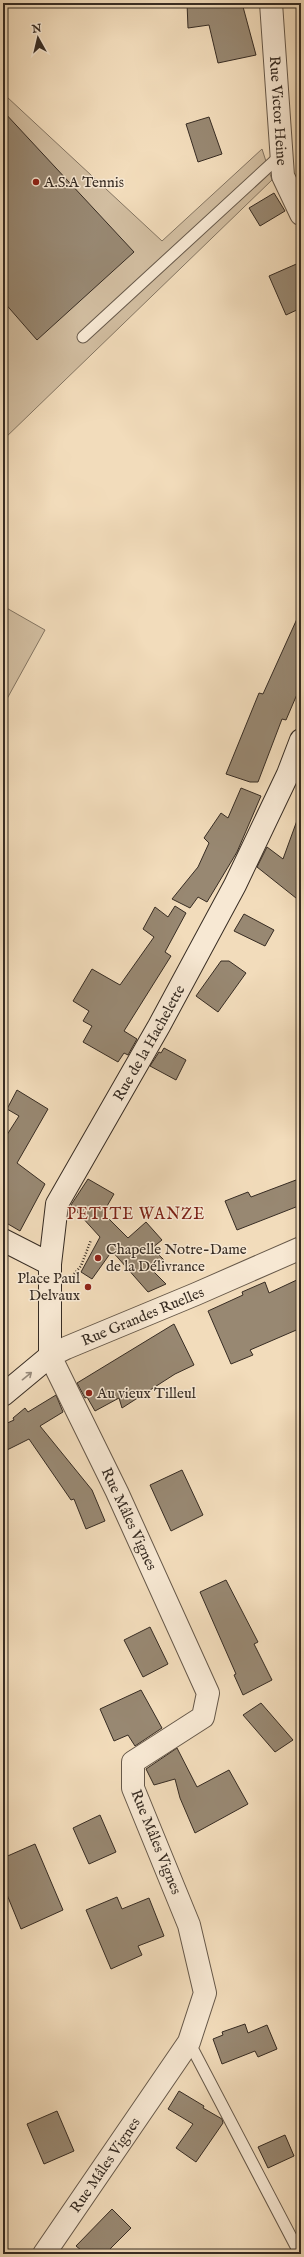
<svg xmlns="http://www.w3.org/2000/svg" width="304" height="2257" viewBox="0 0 304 2257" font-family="'IM FELL English',serif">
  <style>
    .green { fill: #d2bea1; stroke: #847562 }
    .building { fill: #988872; stroke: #372c23 }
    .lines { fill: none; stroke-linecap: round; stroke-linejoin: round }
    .lane-casing { stroke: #665849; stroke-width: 13 }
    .street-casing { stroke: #665849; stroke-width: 24 }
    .secondary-casing { stroke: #372c23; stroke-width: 24 }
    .path { stroke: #372c23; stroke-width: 2.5; stroke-dasharray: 1 2; stroke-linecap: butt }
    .lane { stroke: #f7e8d3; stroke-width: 11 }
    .street { stroke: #f7e8d3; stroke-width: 22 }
    .secondary { stroke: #f7e8d3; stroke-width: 22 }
    .oneway { stroke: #978a7b }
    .poi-dot { fill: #8f2418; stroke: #f7e8d3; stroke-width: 1.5 }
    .labels { text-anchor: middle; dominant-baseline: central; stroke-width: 3; stroke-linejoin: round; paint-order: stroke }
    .street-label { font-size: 15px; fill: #372c23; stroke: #f7e8d3 }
    .poi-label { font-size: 15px; fill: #372c23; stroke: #f7e8d3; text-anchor: start }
    .neighbourhood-label { font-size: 16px; letter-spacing: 1px; fill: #7a1f14; stroke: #f7e8d3 }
  </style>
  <rect width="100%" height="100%" fill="#f2dcbb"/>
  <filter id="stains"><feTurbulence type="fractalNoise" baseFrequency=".005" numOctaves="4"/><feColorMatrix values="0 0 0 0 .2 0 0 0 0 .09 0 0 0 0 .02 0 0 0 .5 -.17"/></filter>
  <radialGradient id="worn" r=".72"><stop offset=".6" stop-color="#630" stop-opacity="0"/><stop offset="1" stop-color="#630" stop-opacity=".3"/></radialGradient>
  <!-- green -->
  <g class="green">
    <polygon points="7,97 162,241 262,149 272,180 3,440 3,99"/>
    <polygon points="3,606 45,630 3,706"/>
  </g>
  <!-- building -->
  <g class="building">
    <polygon points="187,3 242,3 256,55 218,63 209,25 188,28"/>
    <polygon points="3,111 134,252 37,340 3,301"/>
    <polygon points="209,117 222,154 198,162 186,124"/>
    <polygon points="274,193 285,211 260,226 249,208"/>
    <polygon points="301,262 301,308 286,315 269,276"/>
    <polygon points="301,610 301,685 286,720 282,719 258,782 250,782 226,774 259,693 263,694"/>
    <polygon points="241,788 261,796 237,852 207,902 198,897 190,908 172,899 198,867 209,843 204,838 221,813 228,818"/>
    <polygon points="299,815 301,816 301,902 257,867 267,847 283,859"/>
    <polygon points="175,906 186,913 165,952 171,956 124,1031 137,1039 128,1055 124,1053 118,1062 83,1042 92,1026 83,1021 89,1011 73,1001 92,969 120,985 154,937 143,929 155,907 168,917"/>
    <polygon points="244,914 274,930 265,946 234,931"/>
    <polygon points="221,961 229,961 246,973 218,1012 196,996"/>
    <polygon points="164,1048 186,1060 176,1080 150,1066 159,1052 161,1053"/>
    <polygon points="17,1090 48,1109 17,1163 45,1184 20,1231 3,1221 3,1141 19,1116 7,1109"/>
    <polygon points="88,1179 114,1194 103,1213 128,1238 146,1222 162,1240 152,1248 164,1260 153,1271 166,1284 148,1292 112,1251 92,1279 81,1272 100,1237 71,1205"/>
    <polygon points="296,1180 301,1192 301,1205 237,1230 225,1201 248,1192 251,1197"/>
    <polygon points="301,1278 301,1328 250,1350 253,1355 231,1364 208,1311 243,1295 242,1292 265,1282 269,1293"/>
    <polygon points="174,1324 194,1365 175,1374 122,1408 119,1398 95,1411 87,1397 85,1398 77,1383"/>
    <polygon points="56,1395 63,1412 40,1426 92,1490 105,1521 86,1529 74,1499 71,1500 29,1439 3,1452 3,1425 14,1420 13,1418 25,1408 28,1412"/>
    <polygon points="182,1470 203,1515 171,1531 150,1485"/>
    <polygon points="226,1580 258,1642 254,1644 272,1680 243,1695 234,1675 236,1674 200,1592"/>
    <polygon points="150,1627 168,1664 143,1677 124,1640"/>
    <polygon points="141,1690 162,1728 135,1746 128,1735 114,1741 100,1709"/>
    <polygon points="261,1703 293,1740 275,1752 243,1715"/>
    <polygon points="177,1748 197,1787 229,1770 248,1804 195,1833 180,1798 175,1779 154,1785 146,1769"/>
    <polygon points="100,1815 116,1852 89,1864 73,1828"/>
    <polygon points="35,1844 63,1910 21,1929 3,1885 3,1858"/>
    <polygon points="117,1897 122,1909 149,1898 164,1936 138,1946 142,1955 111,1969 86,1910"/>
    <polygon points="245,2024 248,2033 267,2025 277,2049 258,2057 255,2051 222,2064 213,2039 223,2035 222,2032"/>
    <polygon points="179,2091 204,2106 203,2108 222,2119 223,2123 196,2162 176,2148 193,2124 168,2109"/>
    <polygon points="57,2111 74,2151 44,2164 27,2124"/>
    <polygon points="285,2135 294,2156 268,2168 258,2147"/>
    <polygon points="112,2209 131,2228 105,2254 86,2254 76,2246"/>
  </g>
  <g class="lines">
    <!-- lane casing -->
    <g class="lane-casing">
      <g id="lane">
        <polyline points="83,337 281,155"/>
        <polyline points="189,2042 300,2254"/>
      </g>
    </g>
    <!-- street casing -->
    <g class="street-casing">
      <g id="street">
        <path id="s1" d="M271,3L283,176L301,214"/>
        <path id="s2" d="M44,2254L189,2042L205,1993L189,1925L133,1788V1762L203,1717L208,1693L117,1492L50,1356L66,1348L196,1294L301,1248"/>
      </g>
    </g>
    <!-- secondary casing -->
    <g class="secondary-casing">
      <g id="secondary">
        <polyline points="3,1240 50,1264"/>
        <path id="s3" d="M3,1395L50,1356V1264L57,1204L159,1026L235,885L288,774L301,740"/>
      </g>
    </g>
    <!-- path -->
    <polyline class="path" points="74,1274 81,1266 91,1240"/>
    <!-- lane -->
    <use href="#lane" class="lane"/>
    <!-- street -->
    <use href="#street" class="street"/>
    <!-- secondary -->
    <use href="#secondary" class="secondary"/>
  </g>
  <!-- one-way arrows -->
  <defs><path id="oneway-shaft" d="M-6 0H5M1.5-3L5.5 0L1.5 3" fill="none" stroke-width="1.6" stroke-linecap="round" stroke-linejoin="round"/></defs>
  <use class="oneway" href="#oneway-shaft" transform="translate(27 1376) rotate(-39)"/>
  <!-- markers -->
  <g class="poi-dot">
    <circle cx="36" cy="182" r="4"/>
    <circle cx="98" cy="1258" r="4"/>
    <circle cx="88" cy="1287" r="4"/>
    <circle cx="89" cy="1393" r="4"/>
  </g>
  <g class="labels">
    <!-- street labels -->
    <g class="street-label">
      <text stroke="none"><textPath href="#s1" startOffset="108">Rue Victor Heine</textPath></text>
      <text stroke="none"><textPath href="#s3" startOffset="399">Rue de la Hachelette</textPath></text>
      <text stroke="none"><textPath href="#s2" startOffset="1133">Rue Grandes Ruelles</textPath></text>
      <text transform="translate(129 1519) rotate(65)">Rue Mâles Vignes</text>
      <text transform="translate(156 1842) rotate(68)">Rue Mâles Vignes</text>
      <text stroke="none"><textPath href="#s2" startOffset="108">Rue Mâles Vignes</textPath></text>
    </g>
    <!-- poi labels -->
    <g class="poi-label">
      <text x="44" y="182">A.S.A Tennis</text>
      <text x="106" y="1249">Chapelle Notre-Dame<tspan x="106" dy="17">de la Délivrance</tspan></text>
      <text x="80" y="1278" text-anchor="end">Place Paul<tspan x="80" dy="17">Delvaux</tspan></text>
      <text x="97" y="1393">Au vieux Tilleul</text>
    </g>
    <!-- neighbourhood labels -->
    <g class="neighbourhood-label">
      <text x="136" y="1215">PETITE WANZE</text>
    </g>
  </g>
  <!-- margin -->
  <rect width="304" height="2257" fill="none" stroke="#f2dcbb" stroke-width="16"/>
  <rect x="4" y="4" width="296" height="2249" fill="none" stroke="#372c23" stroke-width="2"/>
  <rect x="8" y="8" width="288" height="2241" fill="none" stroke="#372c23"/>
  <!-- north arrow -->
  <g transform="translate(38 38) rotate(352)" stroke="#f7e8d3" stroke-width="3" paint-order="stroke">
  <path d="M0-3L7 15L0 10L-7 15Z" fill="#372c23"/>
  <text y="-6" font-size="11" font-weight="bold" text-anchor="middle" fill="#372c23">N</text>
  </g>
  <rect width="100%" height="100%" filter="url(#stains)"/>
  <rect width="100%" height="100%" fill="url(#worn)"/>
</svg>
